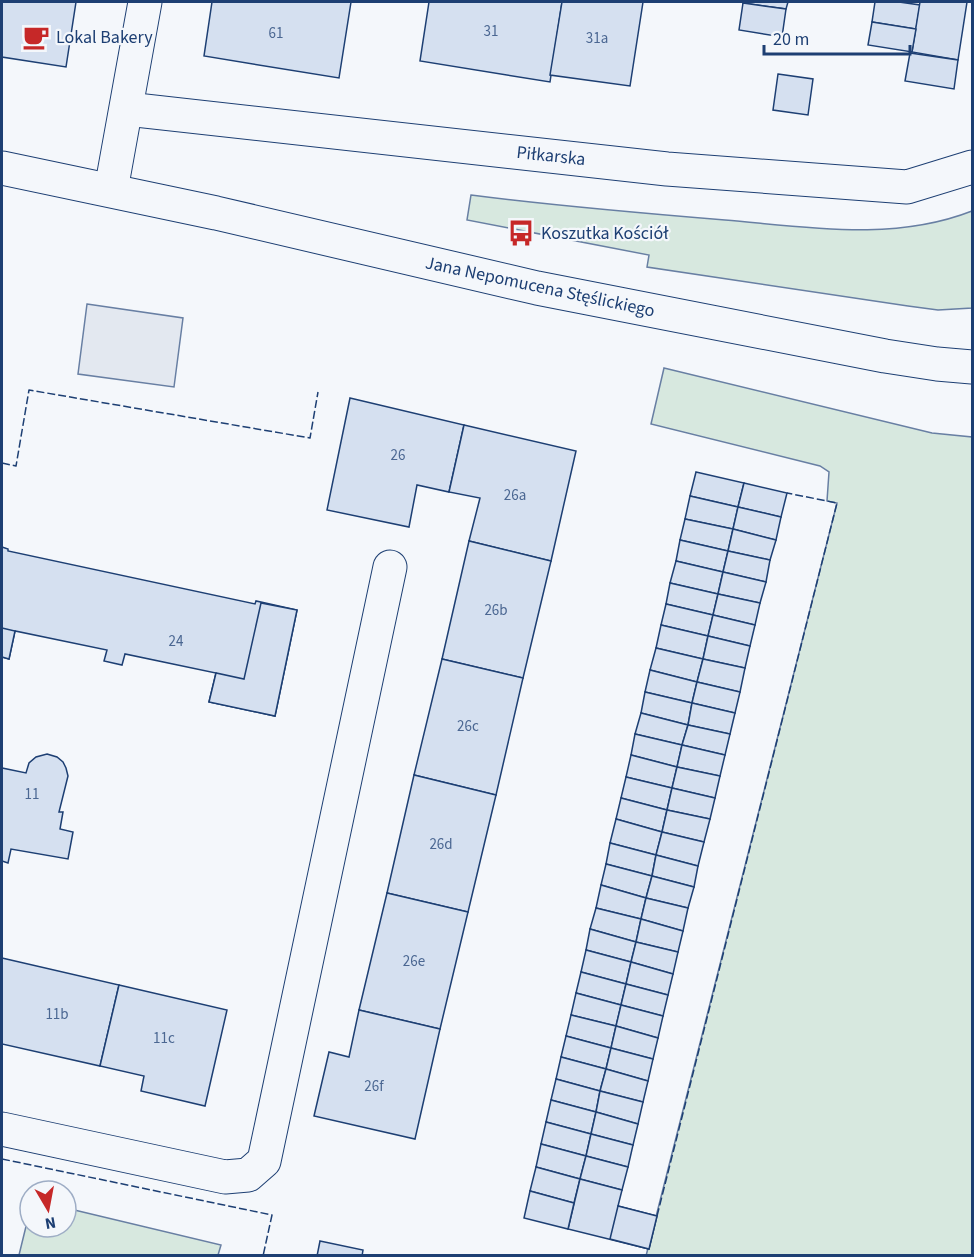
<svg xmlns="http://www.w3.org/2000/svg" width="974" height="1257" viewBox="0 0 974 1257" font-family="'Source Sans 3',sans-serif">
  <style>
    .green { fill: #d7e8df; stroke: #687fa3; stroke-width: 1.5 }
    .parking { fill: #e3e8f0; stroke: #687fa3; stroke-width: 1.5 }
    .building { fill: #d5e0f0; stroke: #1d3f73; stroke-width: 1.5 }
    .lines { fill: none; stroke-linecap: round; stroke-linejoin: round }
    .minor-casing { stroke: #1d3f73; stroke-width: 35 }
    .minor { stroke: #f4f7fb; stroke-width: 33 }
    .fence { stroke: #1d3f73; stroke-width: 1.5; stroke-dasharray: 8 3; stroke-linecap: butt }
    .labels { text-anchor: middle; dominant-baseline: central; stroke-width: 4.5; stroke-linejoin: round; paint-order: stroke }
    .number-label { font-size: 15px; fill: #4b6792 }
    .poi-label { font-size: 18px; fill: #1d3f73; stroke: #f4f7fb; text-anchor: start }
    .street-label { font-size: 18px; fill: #1d3f73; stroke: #f4f7fb }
  </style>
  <rect width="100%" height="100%" fill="#f4f7fb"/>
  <!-- green -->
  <g class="green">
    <path d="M471,195C556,206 640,213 725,220C807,227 893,242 972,211V308L938,310L908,306L647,267L649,255L467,220Z"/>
    <polygon points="664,368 932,433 972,437 972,1255 646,1256 837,503 827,501 829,472 820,466 651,424"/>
    <polygon points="66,1208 221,1245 218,1255 19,1255 30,1210 30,1227 66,1227"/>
  </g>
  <!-- parking -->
  <polygon class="parking" points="87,304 183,318 174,387 78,374"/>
  <!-- building -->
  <g class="building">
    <polygon points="2,2 76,2 66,67 2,57"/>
    <polygon points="212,2 351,2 339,78 204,56"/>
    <polygon points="429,2 562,2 550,82 420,61"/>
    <polygon points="562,2 643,2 630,86 550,75"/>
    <polygon points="743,2 788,2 786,9 743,3"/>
    <polygon points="875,2 899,2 920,5 916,29 872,22"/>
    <polygon points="920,2 967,2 958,60 912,52"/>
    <polygon points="743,3 786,9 782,37 739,30"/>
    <polygon points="872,22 916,29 912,52 868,45"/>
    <polygon points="910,53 958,60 954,89 905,81"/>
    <polygon points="778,74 813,79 808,115 773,110"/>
    <polygon points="350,398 464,425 449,492 417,485 409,527 327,510"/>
    <polygon points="464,425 576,451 551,561 469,541 480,498 449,492"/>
    <polygon points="696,472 744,483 738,507 690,496"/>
    <polygon points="744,483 787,493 781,517 738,507"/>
    <polygon points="690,496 738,507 733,529 685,519"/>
    <polygon points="738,507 781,517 776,540 733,529"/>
    <polygon points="685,519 733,529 728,551 680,540"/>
    <polygon points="733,529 776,540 770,560 728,551"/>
    <polygon points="680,540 728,551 723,572 676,561"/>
    <polygon points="469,541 551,561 523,678 442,659"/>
    <polygon points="2,547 8,549 8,551 255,604 256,601 297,610 275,716 209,702 216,673 125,654 122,665 104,661 107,650 15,631 9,659 2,657"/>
    <polygon points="728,551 770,560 766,582 723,572"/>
    <polygon points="676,561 723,572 718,594 670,583"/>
    <polygon points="723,572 766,582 760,603 718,594"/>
    <polygon points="670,583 718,594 713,615 666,604"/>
    <polygon points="718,594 760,603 755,625 713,615"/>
    <polygon points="261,603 297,610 275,716 209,702 216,673 244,679"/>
    <polygon points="666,604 713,615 708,636 661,625"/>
    <polygon points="713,615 755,625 750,646 708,636"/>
    <polygon points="661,625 708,636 703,659 656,648"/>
    <polygon points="2,628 15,631 9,659 2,657"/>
    <polygon points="708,636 750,646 745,668 703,659"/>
    <polygon points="656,648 703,659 697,682 650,670"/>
    <polygon points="442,659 523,678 496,795 414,775"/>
    <polygon points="703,659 745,668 740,692 697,682"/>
    <polygon points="650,670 697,682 692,703 645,692"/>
    <polygon points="697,682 740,692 735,713 692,703"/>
    <polygon points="645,692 692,703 688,725 641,713"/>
    <polygon points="692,703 735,713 730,734 688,725"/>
    <polygon points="641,713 688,725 682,745 635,734"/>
    <polygon points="688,725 730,734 725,755 682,745"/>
    <polygon points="635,734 682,745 677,767 631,755"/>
    <polygon points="682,745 725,755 720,776 677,767"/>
    <polygon points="47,754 57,757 63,762 66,768 68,776 59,812 63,812 60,829 73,832 68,859 11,849 8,863 2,861 2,768 26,773 29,763 36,757"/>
    <polygon points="631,755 677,767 672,788 626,777"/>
    <polygon points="677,767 720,776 715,798 672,788"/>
    <polygon points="414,775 496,795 468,912 387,893"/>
    <polygon points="626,777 672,788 667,810 621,798"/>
    <polygon points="672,788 715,798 710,819 667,810"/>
    <polygon points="621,798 667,810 662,832 616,819"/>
    <polygon points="667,810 710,819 704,842 662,832"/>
    <polygon points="616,819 662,832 656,855 610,843"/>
    <polygon points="662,832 704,842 698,866 656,855"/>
    <polygon points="610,843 656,855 652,876 606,864"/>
    <polygon points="656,855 698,866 694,887 652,876"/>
    <polygon points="606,864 652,876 646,898 601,885"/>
    <polygon points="652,876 694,887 688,908 646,898"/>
    <polygon points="601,885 646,898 641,919 596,908"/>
    <polygon points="387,893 468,912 440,1029 359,1010"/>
    <polygon points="646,898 688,908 683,931 641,919"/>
    <polygon points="596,908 641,919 636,942 590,929"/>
    <polygon points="641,919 683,931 678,952 636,942"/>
    <polygon points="590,929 636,942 631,962 586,950"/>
    <polygon points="636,942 678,952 673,974 631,962"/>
    <polygon points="586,950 631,962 626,984 581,972"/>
    <polygon points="2,958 119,985 100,1066 2,1044"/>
    <polygon points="631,962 673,974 668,995 626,984"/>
    <polygon points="581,972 626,984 621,1005 576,993"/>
    <polygon points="626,984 668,995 663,1016 621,1005"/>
    <polygon points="119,985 227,1010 205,1106 141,1091 144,1076 100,1066"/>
    <polygon points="576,993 621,1005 616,1026 571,1015"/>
    <polygon points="621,1005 663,1016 658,1038 616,1026"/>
    <polygon points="359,1010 440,1029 415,1139 314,1116 329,1052 349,1057"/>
    <polygon points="571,1015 616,1026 611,1048 566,1036"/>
    <polygon points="616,1026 658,1038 653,1059 611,1048"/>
    <polygon points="566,1036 611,1048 606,1069 561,1057"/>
    <polygon points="611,1048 653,1059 648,1081 606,1069"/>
    <polygon points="561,1057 606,1069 600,1091 556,1079"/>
    <polygon points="606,1069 648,1081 643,1102 600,1091"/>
    <polygon points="556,1079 600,1091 596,1112 551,1100"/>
    <polygon points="600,1091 643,1102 638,1124 596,1112"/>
    <polygon points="551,1100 596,1112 591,1134 546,1122"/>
    <polygon points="596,1112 638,1124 633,1145 591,1134"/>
    <polygon points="546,1122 591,1134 586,1156 541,1144"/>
    <polygon points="591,1134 633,1145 628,1167 586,1156"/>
    <polygon points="541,1144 586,1156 580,1179 536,1167"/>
    <polygon points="586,1156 628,1167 622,1190 580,1179"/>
    <polygon points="536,1167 580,1179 574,1203 530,1191"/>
    <polygon points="580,1179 622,1190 618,1206 657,1216 649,1249 568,1229"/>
    <polygon points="530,1191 574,1203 568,1229 524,1218"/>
    <polygon points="618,1206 657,1216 649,1249 610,1239"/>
    <polygon points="320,1241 363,1250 362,1256 317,1256"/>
  </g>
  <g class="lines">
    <!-- minor casing -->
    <g class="minor-casing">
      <g id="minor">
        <polyline points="127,109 667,169 907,187 972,167"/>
        <polyline points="2,168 216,213 537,288 885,356 937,364 972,367"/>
        <polyline points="111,190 145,2"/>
        <polyline points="2,1129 225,1177 248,1175 264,1161 390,567"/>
      </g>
    </g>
    <!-- minor -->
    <use href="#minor" class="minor"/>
    <!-- fence -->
    <g class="fence">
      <polyline points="2,463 16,466 29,390 310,438 318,392"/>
      <polyline points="2,1159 272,1215 263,1256"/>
      <polyline points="657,1216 837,503 787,493"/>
    </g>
  </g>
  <!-- icons -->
  <defs>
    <g id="cafe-bare" transform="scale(2.07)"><path d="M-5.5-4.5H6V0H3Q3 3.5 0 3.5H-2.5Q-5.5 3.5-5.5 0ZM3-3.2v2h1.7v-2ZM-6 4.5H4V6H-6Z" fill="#c62828" stroke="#f4f7fb" stroke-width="2.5" paint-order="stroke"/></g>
    <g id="bus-bare" transform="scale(2.07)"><path d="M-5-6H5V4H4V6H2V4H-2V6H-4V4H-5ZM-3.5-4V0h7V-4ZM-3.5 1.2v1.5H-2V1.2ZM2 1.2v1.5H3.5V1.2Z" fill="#c62828" stroke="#f4f7fb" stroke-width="2.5" paint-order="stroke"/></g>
  </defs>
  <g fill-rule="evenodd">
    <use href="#cafe-bare" x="36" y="37"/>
    <use href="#bus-bare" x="521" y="233"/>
  </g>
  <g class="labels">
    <!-- number labels -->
    <g class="number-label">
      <text x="491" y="31">31</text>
      <text x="276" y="33">61</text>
      <text x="597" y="38">31a</text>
      <text x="398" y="455">26</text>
      <text x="515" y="495">26a</text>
      <text x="496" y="610">26b</text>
      <text x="176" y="641">24</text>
      <text x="468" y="726">26c</text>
      <text x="32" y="794">11</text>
      <text x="441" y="844">26d</text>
      <text x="414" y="961">26e</text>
      <text x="57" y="1014">11b</text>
      <text x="164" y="1038">11c</text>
      <text x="374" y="1086">26f</text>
    </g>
    <!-- poi labels -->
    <g class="poi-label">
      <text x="56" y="37">Lokal Bakery</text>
      <text x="541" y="233">Koszutka Kościół</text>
    </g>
    <!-- street labels -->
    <g class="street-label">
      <text transform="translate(551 156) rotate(6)">Piłkarska</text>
      <text transform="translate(540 287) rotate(12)">Jana Nepomucena Stęślickiego</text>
    </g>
  </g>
  <!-- border -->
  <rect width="974" height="1257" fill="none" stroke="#1d3f73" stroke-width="6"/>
  <!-- north arrow -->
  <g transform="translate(48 1209) rotate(170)"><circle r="28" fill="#f4f7fb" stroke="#9eadc5" stroke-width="1.5"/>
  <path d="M0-4.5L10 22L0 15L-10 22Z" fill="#c62828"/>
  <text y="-9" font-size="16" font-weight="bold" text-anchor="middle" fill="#1d3f73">N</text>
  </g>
  <!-- scale -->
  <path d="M764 45v9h146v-9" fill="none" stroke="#1d3f73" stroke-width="3"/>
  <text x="773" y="45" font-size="18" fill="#1d3f73" stroke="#f4f7fb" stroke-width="4.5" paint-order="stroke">20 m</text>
</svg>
